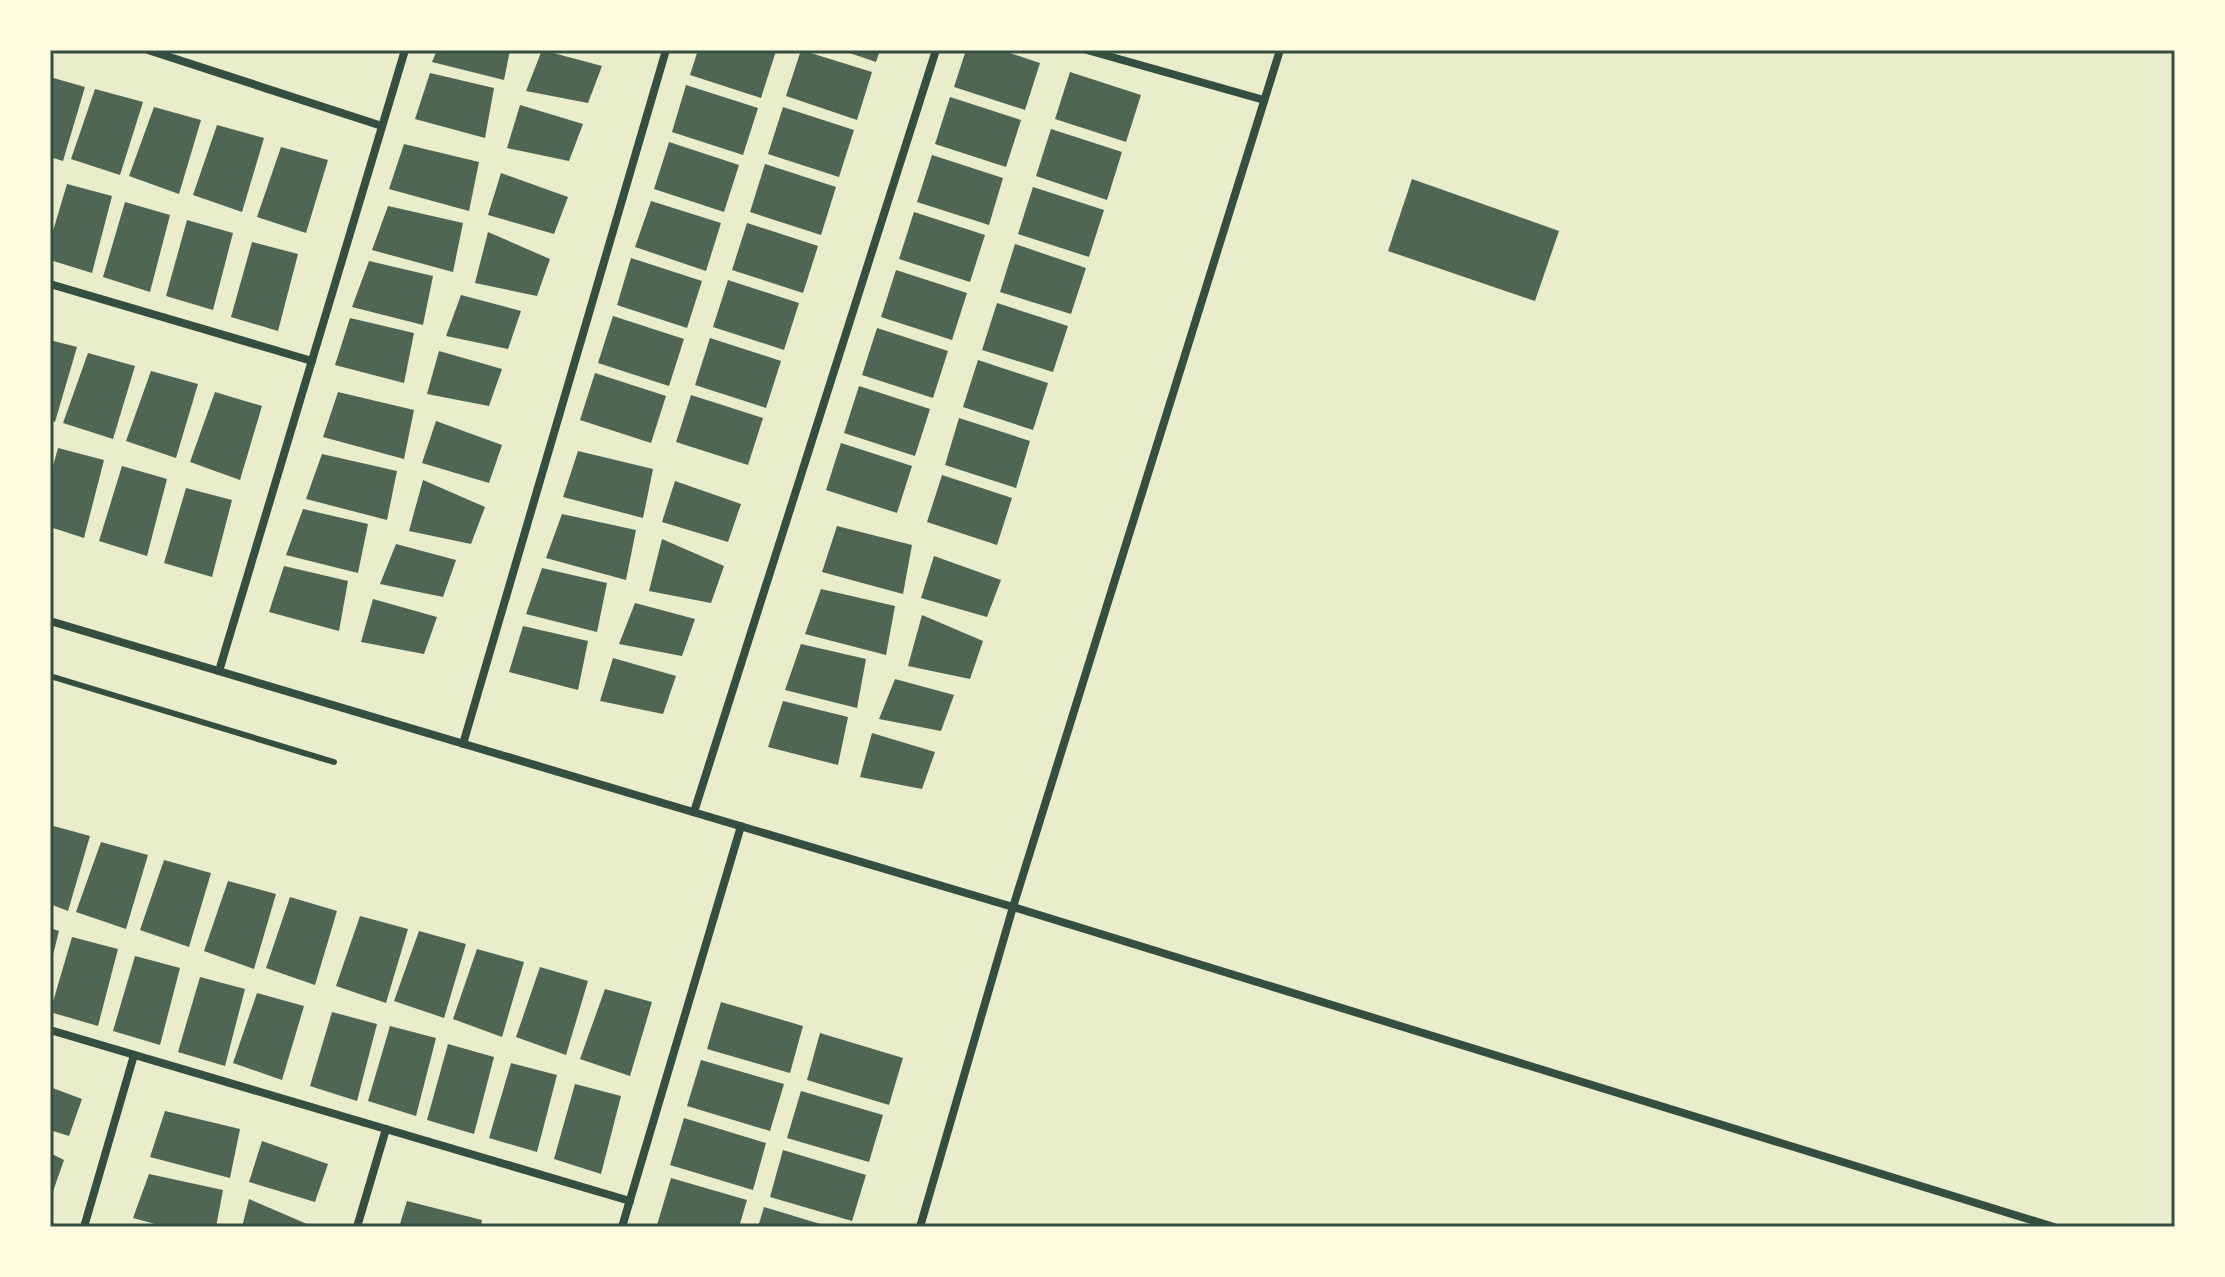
<svg xmlns="http://www.w3.org/2000/svg" width="2225" height="1277" viewBox="0 0 2225 1277" font-family="'IBM Plex Sans',sans-serif">
  <style>
    .building { fill: #4f6655 }
    .lines { fill: none; stroke-linecap: round; stroke-linejoin: round }
    .service { stroke: #344e41; stroke-width: 6 }
    .minor { stroke: #344e41; stroke-width: 8 }
    .neatline { fill: none; stroke: #344e41; stroke-width: 3 }
  </style>
  <rect width="100%" height="100%" fill="#e9edc9"/>
  <!-- building -->
  <g class="building">
    <polygon points="437,50 510,50 504,80 432,62"/>
    <polygon points="542,50 602,66 588,103 526,91"/>
    <polygon points="698,50 776,51 761,98 690,75"/>
    <polygon points="801,50 872,72 857,120 786,96"/>
    <polygon points="841,50 880,50 876,62"/>
    <polygon points="966,50 1001,50 1040,63 1025,110 954,87"/>
    <polygon points="1070,72 1141,95 1126,142 1055,119"/>
    <polygon points="430,73 494,88 485,138 415,119"/>
    <polygon points="50,77 85,87 63,161 50,157"/>
    <polygon points="686,85 758,108 743,155 672,132"/>
    <polygon points="95,89 143,102 120,175 71,159"/>
    <polygon points="950,97 1021,120 1006,167 935,144"/>
    <polygon points="520,105 583,124 569,161 507,148"/>
    <polygon points="154,107 201,120 179,194 129,176"/>
    <polygon points="783,107 854,130 839,177 768,154"/>
    <polygon points="217,125 264,138 242,212 193,195"/>
    <polygon points="1051,129 1122,152 1107,200 1036,176"/>
    <polygon points="669,142 739,165 724,212 654,189"/>
    <polygon points="404,144 479,162 469,211 389,189"/>
    <polygon points="281,147 328,160 306,233 257,217"/>
    <polygon points="932,155 1003,178 989,225 917,202"/>
    <polygon points="765,164 836,187 821,235 750,212"/>
    <polygon points="501,173 568,197 554,234 488,215"/>
    <polygon points="1412,179 1559,231 1535,301 1388,251"/>
    <polygon points="67,184 112,196 92,273 50,260 50,241"/>
    <polygon points="1033,187 1104,210 1089,257 1018,234"/>
    <polygon points="651,201 721,223 706,271 635,247"/>
    <polygon points="125,202 170,215 150,292 103,277"/>
    <polygon points="388,206 463,223 453,272 372,250"/>
    <polygon points="914,212 985,235 970,282 899,259"/>
    <polygon points="187,220 233,233 213,310 166,296"/>
    <polygon points="747,223 818,246 803,293 732,270"/>
    <polygon points="488,232 550,259 537,296 475,283"/>
    <polygon points="252,242 298,254 278,331 231,317"/>
    <polygon points="1015,244 1086,268 1071,314 1000,292"/>
    <polygon points="631,258 702,281 687,328 617,305"/>
    <polygon points="369,261 433,276 423,325 352,307"/>
    <polygon points="896,270 967,293 952,340 881,317"/>
    <polygon points="728,280 799,303 784,350 713,327"/>
    <polygon points="461,295 521,311 508,349 446,336"/>
    <polygon points="997,303 1068,326 1053,372 982,350"/>
    <polygon points="613,316 684,339 669,386 598,363"/>
    <polygon points="350,318 414,333 404,383 335,365"/>
    <polygon points="877,328 948,351 933,398 862,375"/>
    <polygon points="710,338 781,361 766,408 695,385"/>
    <polygon points="50,340 77,347 55,422 50,420"/>
    <polygon points="439,351 502,369 489,406 427,394"/>
    <polygon points="88,353 135,366 113,439 63,423"/>
    <polygon points="978,360 1048,383 1033,430 963,407"/>
    <polygon points="151,371 198,384 176,458 126,441"/>
    <polygon points="595,373 666,396 651,443 580,420"/>
    <polygon points="859,386 930,409 915,456 844,433"/>
    <polygon points="215,392 262,406 240,480 190,462"/>
    <polygon points="338,392 414,410 404,459 323,437"/>
    <polygon points="691,395 763,418 748,465 676,442"/>
    <polygon points="959,418 1030,441 1016,488 945,465"/>
    <polygon points="436,421 502,445 489,483 422,463"/>
    <polygon points="841,443 912,466 897,513 826,490"/>
    <polygon points="58,448 104,460 84,538 50,527 50,477"/>
    <polygon points="578,451 653,469 643,518 563,497"/>
    <polygon points="322,454 397,471 387,520 306,499"/>
    <polygon points="122,466 167,479 147,556 99,541"/>
    <polygon points="942,475 1012,498 997,545 927,522"/>
    <polygon points="423,480 485,507 471,544 409,531"/>
    <polygon points="675,481 741,504 728,542 662,522"/>
    <polygon points="186,488 232,500 212,577 164,563"/>
    <polygon points="303,509 368,524 358,573 286,555"/>
    <polygon points="562,514 636,530 626,580 546,558"/>
    <polygon points="837,526 912,545 903,594 822,572"/>
    <polygon points="662,539 724,566 711,603 649,591"/>
    <polygon points="396,544 456,560 443,597 380,584"/>
    <polygon points="934,556 1001,580 987,617 921,598"/>
    <polygon points="284,566 348,581 339,631 269,612"/>
    <polygon points="542,568 607,583 597,632 526,614"/>
    <polygon points="821,589 895,606 886,655 805,634"/>
    <polygon points="373,599 437,617 424,654 361,642"/>
    <polygon points="635,603 695,619 682,656 619,644"/>
    <polygon points="922,615 983,641 970,679 908,666"/>
    <polygon points="523,626 588,641 578,690 509,672"/>
    <polygon points="801,644 866,659 857,708 785,690"/>
    <polygon points="613,658 676,676 663,714 600,701"/>
    <polygon points="895,679 954,695 941,731 879,719"/>
    <polygon points="783,701 848,717 838,765 768,747"/>
    <polygon points="872,733 935,752 922,789 860,777"/>
    <polygon points="50,825 90,836 68,911 50,904"/>
    <polygon points="101,842 148,855 126,929 76,912"/>
    <polygon points="164,860 211,873 189,947 140,930"/>
    <polygon points="228,881 276,894 254,969 204,951"/>
    <polygon points="290,897 337,911 315,985 266,968"/>
    <polygon points="360,916 408,929 386,1003 336,986"/>
    <polygon points="50,928 59,931 51,963 50,963"/>
    <polygon points="419,931 466,944 444,1018 394,1001"/>
    <polygon points="72,937 118,949 98,1026 50,1012"/>
    <polygon points="477,949 524,962 502,1037 453,1019"/>
    <polygon points="135,956 180,968 160,1045 113,1031"/>
    <polygon points="540,967 588,981 566,1055 516,1037"/>
    <polygon points="200,977 245,989 225,1066 178,1052"/>
    <polygon points="605,989 652,1002 630,1076 580,1059"/>
    <polygon points="257,993 304,1006 282,1080 233,1063"/>
    <polygon points="721,1002 803,1026 790,1073 707,1049"/>
    <polygon points="332,1012 377,1024 357,1101 310,1086"/>
    <polygon points="390,1026 436,1038 416,1116 368,1101"/>
    <polygon points="820,1033 903,1058 889,1105 807,1080"/>
    <polygon points="448,1044 494,1057 474,1134 427,1120"/>
    <polygon points="701,1060 784,1084 770,1131 687,1106"/>
    <polygon points="511,1063 557,1075 537,1152 489,1138"/>
    <polygon points="575,1084 621,1096 601,1174 554,1159"/>
    <polygon points="50,1087 82,1099 69,1136 50,1130"/>
    <polygon points="801,1091 883,1115 869,1162 787,1138"/>
    <polygon points="165,1111 240,1129 230,1178 150,1157"/>
    <polygon points="684,1118 766,1143 753,1190 670,1165"/>
    <polygon points="262,1141 328,1164 315,1202 249,1182"/>
    <polygon points="783,1150 866,1175 852,1221 770,1197"/>
    <polygon points="50,1153 64,1160 50,1200"/>
    <polygon points="149,1174 223,1190 216,1227 166,1227 133,1218"/>
    <polygon points="671,1178 747,1200 739,1227 657,1225"/>
    <polygon points="249,1199 314,1227 242,1227"/>
    <polygon points="407,1201 482,1220 481,1227 399,1227"/>
    <polygon points="764,1207 827,1226 827,1227 758,1227"/>
  </g>
  <g class="lines">
    <!-- service -->
    <polyline class="service" points="50,676 334,762"/>
    <!-- minor -->
    <g class="minor">
      <polyline points="148,50 382,126"/>
      <polyline points="1087,50 1264,100"/>
      <polyline points="50,284 312,361"/>
      <polyline points="50,621 1013,907 2054,1227"/>
      <polyline points="219,671 405,50"/>
      <polyline points="463,744 666,50"/>
      <polyline points="694,812 936,50"/>
      <polyline points="50,1030 630,1201"/>
      <polyline points="84,1227 134,1055"/>
      <polyline points="357,1227 386,1129"/>
      <polyline points="622,1227 741,826"/>
      <polyline points="920,1227 1013,907 1280,50"/>
    </g>
  </g>
  <!-- border -->
  <rect width="2225" height="1277" fill="none" stroke="#fefae0" stroke-width="104"/>
  <rect x="52" y="52" width="2121" height="1173" class="neatline"/>
</svg>
